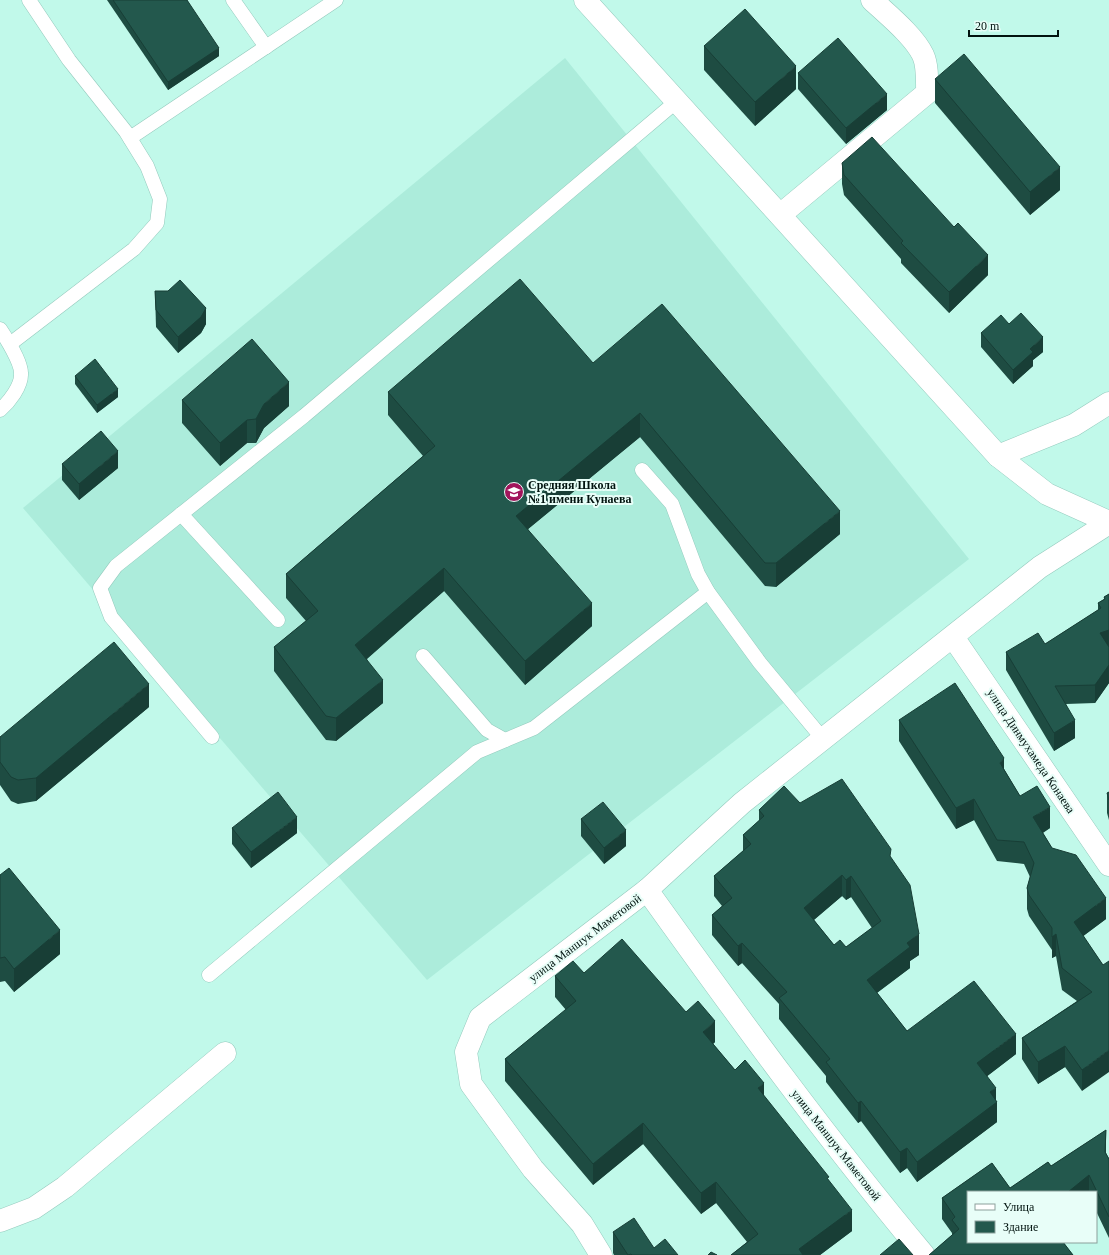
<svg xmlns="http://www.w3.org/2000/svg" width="1109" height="1255" viewBox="0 0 1109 1255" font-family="'Times New Roman',serif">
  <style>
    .built { fill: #acecdb }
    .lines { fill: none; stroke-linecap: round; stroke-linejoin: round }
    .service-casing { stroke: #94cabd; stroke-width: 15 }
    .minor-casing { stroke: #94cabd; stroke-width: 23 }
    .service { stroke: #fff; stroke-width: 14 }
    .minor { stroke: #fff; stroke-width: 22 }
    .wall { fill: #1e4c42; fill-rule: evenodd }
    .shaded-wall { fill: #183e36 }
    .building { fill: #23584d; stroke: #183e36; fill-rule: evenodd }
    .labels { text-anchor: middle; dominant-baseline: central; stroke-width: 4; stroke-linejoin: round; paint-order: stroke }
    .poi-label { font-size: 12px; font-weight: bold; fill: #01130f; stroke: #e8fef8; text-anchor: start }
    .street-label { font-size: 12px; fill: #01130f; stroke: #e8fef8 }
  </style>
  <rect width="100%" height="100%" fill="#c1f9ea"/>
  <!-- built -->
  <polygon class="built" points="565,58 969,559 427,980 23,508"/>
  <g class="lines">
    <!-- service casing -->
    <g class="service-casing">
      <g id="service">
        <polyline points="233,0 266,47"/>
        <polyline points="130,138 336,0"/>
        <path d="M0,329C6,338 21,362 21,373C22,386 9,402 0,410"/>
        <polyline points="10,344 134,249 157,223 160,199 147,166 126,132 69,60 29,0"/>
        <polyline points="642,470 672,504 698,574 708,592 760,663 823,739"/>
        <polyline points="181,514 278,620"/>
        <polyline points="423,656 487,730 505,740"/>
        <polyline points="212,737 111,617 100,588 116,566 304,416 677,101"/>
        <polyline points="209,975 477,752 534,728 708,592"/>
      </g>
    </g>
    <!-- minor casing -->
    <g class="minor-casing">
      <g id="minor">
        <polyline points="585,0 998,456 1047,494 1109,522"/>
        <path d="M780,215L927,93C927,81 928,66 923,55C914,36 888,15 872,0"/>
        <polyline points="998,456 1074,425 1109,403"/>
        <polyline points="953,637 1109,865"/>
        <path d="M647,890C736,1014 826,1138 924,1255"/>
        <polyline points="0,1221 34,1208 65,1187 225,1053"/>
        <polyline points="601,1255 582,1224 533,1169 471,1084 466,1052 480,1018 647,890 742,803 1040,567 1109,523"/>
      </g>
    </g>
    <!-- service -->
    <use href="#service" class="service"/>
    <!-- minor -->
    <use href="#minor" class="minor"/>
  </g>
  <!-- wall -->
  <g class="wall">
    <polygon points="107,0 187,0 219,56 168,90"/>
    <polygon points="704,46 796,89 755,126 704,70"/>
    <polygon points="798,73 887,110 846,144 798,89"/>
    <polygon points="935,79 1060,190 1030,215 935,103"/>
    <polygon points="842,163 988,275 949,313 901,263 901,259 844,195 842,184"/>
    <polygon points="155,291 206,324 201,333 178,353 156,327"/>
    <polygon points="1009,324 1043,352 1033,360 1033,366 1013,384 981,347 981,333"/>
    <polygon points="593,363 840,534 776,587 765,586 640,437 528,529 592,626 525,685 444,591 367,659 383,703 336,741 326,740 274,671 274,647 306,621 286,598 286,574 423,456 388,415 388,392"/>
    <polygon points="75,376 118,397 97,413 75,384"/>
    <polygon points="182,400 289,406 264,428 256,443 247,443 220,466 182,423"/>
    <polygon points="62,464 118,468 79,500 62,480"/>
    <polygon points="1109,594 1109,683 1095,703 1066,704 1075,738 1054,751 1006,670 1006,652 1045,644 1098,610 1098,603 1104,599 1104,597"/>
    <polygon points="149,707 36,801 18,804 11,801 0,785 0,737"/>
    <polygon points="899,720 1004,769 1020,796 1050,828 1043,833 1052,848 1106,919 1083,936 1103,965 1082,1091 1065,1067 1038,1084 1022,1059 1022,1038 1077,1001 1062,990 1056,956 1052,958 1052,950 1029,916 1027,909 1027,888 1030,877 1024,864 997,861 974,820 956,829 899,741"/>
    <polygon points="1109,792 1109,820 1107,813 1107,793"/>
    <path d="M800,803L891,858L919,955L910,961V968L877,993L907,1031L1016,1054L987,1076L996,1100L997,1122L917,1182L907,1168L900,1173L861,1121L858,1123L826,1082V1076L779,1019V1004L742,963L738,966L712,935V915L722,906L714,896V876L743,851V835L759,821V810ZM842,896L846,900L851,897L872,928L846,947L834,945L814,920Z"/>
    <polygon points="581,819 626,846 604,864 581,836"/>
    <polygon points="232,828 297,833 251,868 232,844"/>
    <polygon points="0,875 60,954 14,992 5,981 0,982"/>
    <polygon points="584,973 686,1012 715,1042 713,1044 735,1070 764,1096 829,1181 852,1231 820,1255 731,1255 747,1242 716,1203 701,1214 643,1144 593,1185 505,1081 505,1059 566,1010 555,997 555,976"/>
    <polygon points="1106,1130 1106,1153 1109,1159 1109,1238 1096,1211 1096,1192 968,1192 968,1242 1063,1242 1073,1255 929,1255 952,1235 952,1233 942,1219 942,1198 992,1163 1010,1188 1048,1162 1051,1166"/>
    <polygon points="613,1232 654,1248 678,1255 614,1255 613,1253"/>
  </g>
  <!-- shaded-wall -->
  <g class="shaded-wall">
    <polygon points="219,48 219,56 168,90 168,82"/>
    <polygon points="796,66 796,89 755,126 755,102"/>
    <polygon points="887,94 887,110 846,144 846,128"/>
    <polygon points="1060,167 1060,190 1030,215 1030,192"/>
    <polygon points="988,255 988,275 949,313 949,292"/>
    <polygon points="206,308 206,324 201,333 178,353 178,337"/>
    <polygon points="1043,337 1043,352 1033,360 1033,366 1013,384 1013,370 1030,349"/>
    <polygon points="289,382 289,406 264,428 256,443 256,419 264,404"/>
    <polygon points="118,389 118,397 97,413 97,405"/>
    <polygon points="640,413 640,437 516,539 516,516"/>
    <polygon points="247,420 247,443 220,466 220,443"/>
    <polygon points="118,451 118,468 79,500 79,484"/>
    <polygon points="840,511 840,534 776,587 776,563"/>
    <polygon points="444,568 444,591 355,669 355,645"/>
    <polygon points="592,603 592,626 525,685 525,661"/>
    <polygon points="1109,630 1109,648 1100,633"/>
    <polygon points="1109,665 1109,683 1095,703 1095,685"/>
    <polygon points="383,680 383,703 336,741 336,718"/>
    <polygon points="149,684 149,707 36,801 36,778"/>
    <polygon points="1075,720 1075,738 1054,751 1054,733"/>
    <polygon points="1004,758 1004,780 1000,763"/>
    <polygon points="974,799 974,820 956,829 956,808"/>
    <polygon points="1050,807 1050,828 1033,838 1033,817"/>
    <polygon points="297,817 297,833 251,868 251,852"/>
    <polygon points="626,830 626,846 604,864 604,848"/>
    <polygon points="842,875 842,896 804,928 804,908"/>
    <polygon points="851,876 851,897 846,900 846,880"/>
    <polygon points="1106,898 1106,919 1074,943 1074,922"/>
    <polygon points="60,930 60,954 14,992 14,969"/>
    <polygon points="919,934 919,955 910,961 910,968 867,1000 867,980 907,943"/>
    <polygon points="1056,934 1056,956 1052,958 1052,937"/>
    <polygon points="742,943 742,963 738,966 738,946"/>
    <polygon points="715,1021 715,1042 703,1053 703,1032"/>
    <polygon points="1016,1034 1016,1054 977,1084 977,1063"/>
    <polygon points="1065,1046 1065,1067 1038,1084 1038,1062"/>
    <polygon points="1109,1050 1109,1072 1082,1091 1082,1070"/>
    <polygon points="764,1083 764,1104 758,1088"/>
    <polygon points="996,1088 996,1103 997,1102 997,1122 917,1182 917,1162 990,1092"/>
    <polygon points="861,1101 861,1121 858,1123 858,1103"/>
    <polygon points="643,1123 643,1144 593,1185 593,1164"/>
    <polygon points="907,1148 907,1168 900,1173 900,1152"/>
    <polygon points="1089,1175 1089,1192 1068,1192"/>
    <polygon points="716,1182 716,1203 701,1214 701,1193"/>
    <polygon points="852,1210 852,1231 820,1255 799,1255 799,1249"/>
  </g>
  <!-- building -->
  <g class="building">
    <polygon points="113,0 187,0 219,48 168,82"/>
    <polygon points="745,9 796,66 755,102 704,46"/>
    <polygon points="838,38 887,94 846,128 798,73"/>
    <polygon points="964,54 1060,167 1030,192 935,79"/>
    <polygon points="872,137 954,227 958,223 988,255 949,292 901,243 903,241 844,175 842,163"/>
    <polygon points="520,279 593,363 662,304 840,511 776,563 765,563 640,413 516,516 592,603 525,661 444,568 355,645 383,680 336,718 326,716 274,647 318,611 286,574 435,446 388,392"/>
    <polygon points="180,280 206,308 201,317 178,337 156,310 155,291 168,291"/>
    <polygon points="1021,313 1043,337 1030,349 1033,352 1013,370 981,333 1001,315 1009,324"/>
    <polygon points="252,339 289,382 264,404 256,419 247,420 220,443 182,400"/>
    <polygon points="95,359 118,389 97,405 75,376"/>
    <polygon points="101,431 118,451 79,484 62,464"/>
    <polygon points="1109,594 1109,630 1100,633 1109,647 1109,665 1095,685 1055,686 1075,720 1054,733 1006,652 1038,633 1045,644 1101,608 1098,603 1105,599 1104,597"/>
    <polygon points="114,642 149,684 36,778 18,780 11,777 0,762 0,737"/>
    <polygon points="955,683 1004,758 1000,763 1020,796 1037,786 1050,807 1033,817 1052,848 1076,855 1106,898 1074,922 1103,965 1109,961 1109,1050 1082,1070 1065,1046 1038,1062 1022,1038 1092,992 1062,968 1056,934 1052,937 1052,928 1029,895 1027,888 1034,863 1024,842 997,840 974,799 956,808 899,720"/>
    <path d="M842,779L891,849L890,856L910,885L919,934L907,943L910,947L867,980L907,1031L974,981L1016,1034L977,1063L996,1088L990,1092L997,1102L917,1162L907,1148L900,1152L861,1101L858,1103L826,1062L830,1059L779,998L787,992L742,943L738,946L712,915L732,898L714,876L751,844L743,835L764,816L759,810L784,786L800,803ZM842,875L846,880L851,876L881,921L846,947L840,940L834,945L804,908Z"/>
    <polygon points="278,792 297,817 251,852 232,828"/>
    <polygon points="1109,792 1109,800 1107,793"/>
    <polygon points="603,802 626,830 604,848 581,819"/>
    <polygon points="9,868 60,930 14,969 5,957 0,958 0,875"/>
    <polygon points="622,939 686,1012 698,1001 715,1021 703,1032 735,1070 745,1060 764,1083 758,1088 829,1177 827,1178 852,1210 799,1249 803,1255 731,1255 758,1234 716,1182 701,1193 643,1123 593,1164 505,1059 576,1001 555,976 573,961 584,973"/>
    <polygon points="1106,1130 1105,1152 1109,1159 1109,1217 1089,1175 1068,1192 968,1192 968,1242 1063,1242 1073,1255 929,1255 959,1229 952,1220 955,1217 942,1198 992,1163 1010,1188 1048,1162 1051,1166"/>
    <polygon points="634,1218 654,1248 665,1239 678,1255 632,1255 631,1254 628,1255 613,1232"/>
    <polygon points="899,1239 913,1255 880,1255"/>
    <polygon points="711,1252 717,1255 708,1255"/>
  </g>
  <!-- icons -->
  <defs>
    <g id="school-disc" transform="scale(1)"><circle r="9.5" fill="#a2155c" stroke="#e8fef8"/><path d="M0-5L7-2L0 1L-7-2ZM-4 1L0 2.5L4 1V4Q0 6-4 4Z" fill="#fff"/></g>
  </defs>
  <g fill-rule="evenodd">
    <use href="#school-disc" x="514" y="492"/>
  </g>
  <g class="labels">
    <!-- poi labels -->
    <g class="poi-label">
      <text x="528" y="485">Средняя Школа<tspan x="528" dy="14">№1 имени Кунаева</tspan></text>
    </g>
    <!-- street labels -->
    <g class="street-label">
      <text transform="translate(1031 751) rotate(56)">улица Динмухамеда Конаева</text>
      <text transform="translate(585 938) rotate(-37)">улица Маншук Маметовой</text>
      <text transform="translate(836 1145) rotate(52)">улица Маншук Маметовой</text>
    </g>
  </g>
  <!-- legend -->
  <rect x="967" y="1191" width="130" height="52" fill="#e8fef8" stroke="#8ca09b"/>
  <rect x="975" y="1204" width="20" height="6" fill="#ffffff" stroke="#8ca09b"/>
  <text x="1003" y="1211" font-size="12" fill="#01130f">Улица</text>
  <rect x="975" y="1221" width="20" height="12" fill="#23584d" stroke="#8ca09b"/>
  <text x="1003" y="1231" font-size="12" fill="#01130f">Здание</text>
  <!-- scale -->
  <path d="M969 30v6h89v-6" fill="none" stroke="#01130f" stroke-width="2"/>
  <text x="975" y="30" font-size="12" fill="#01130f" stroke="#e8fef8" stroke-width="3" paint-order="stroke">20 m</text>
</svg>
